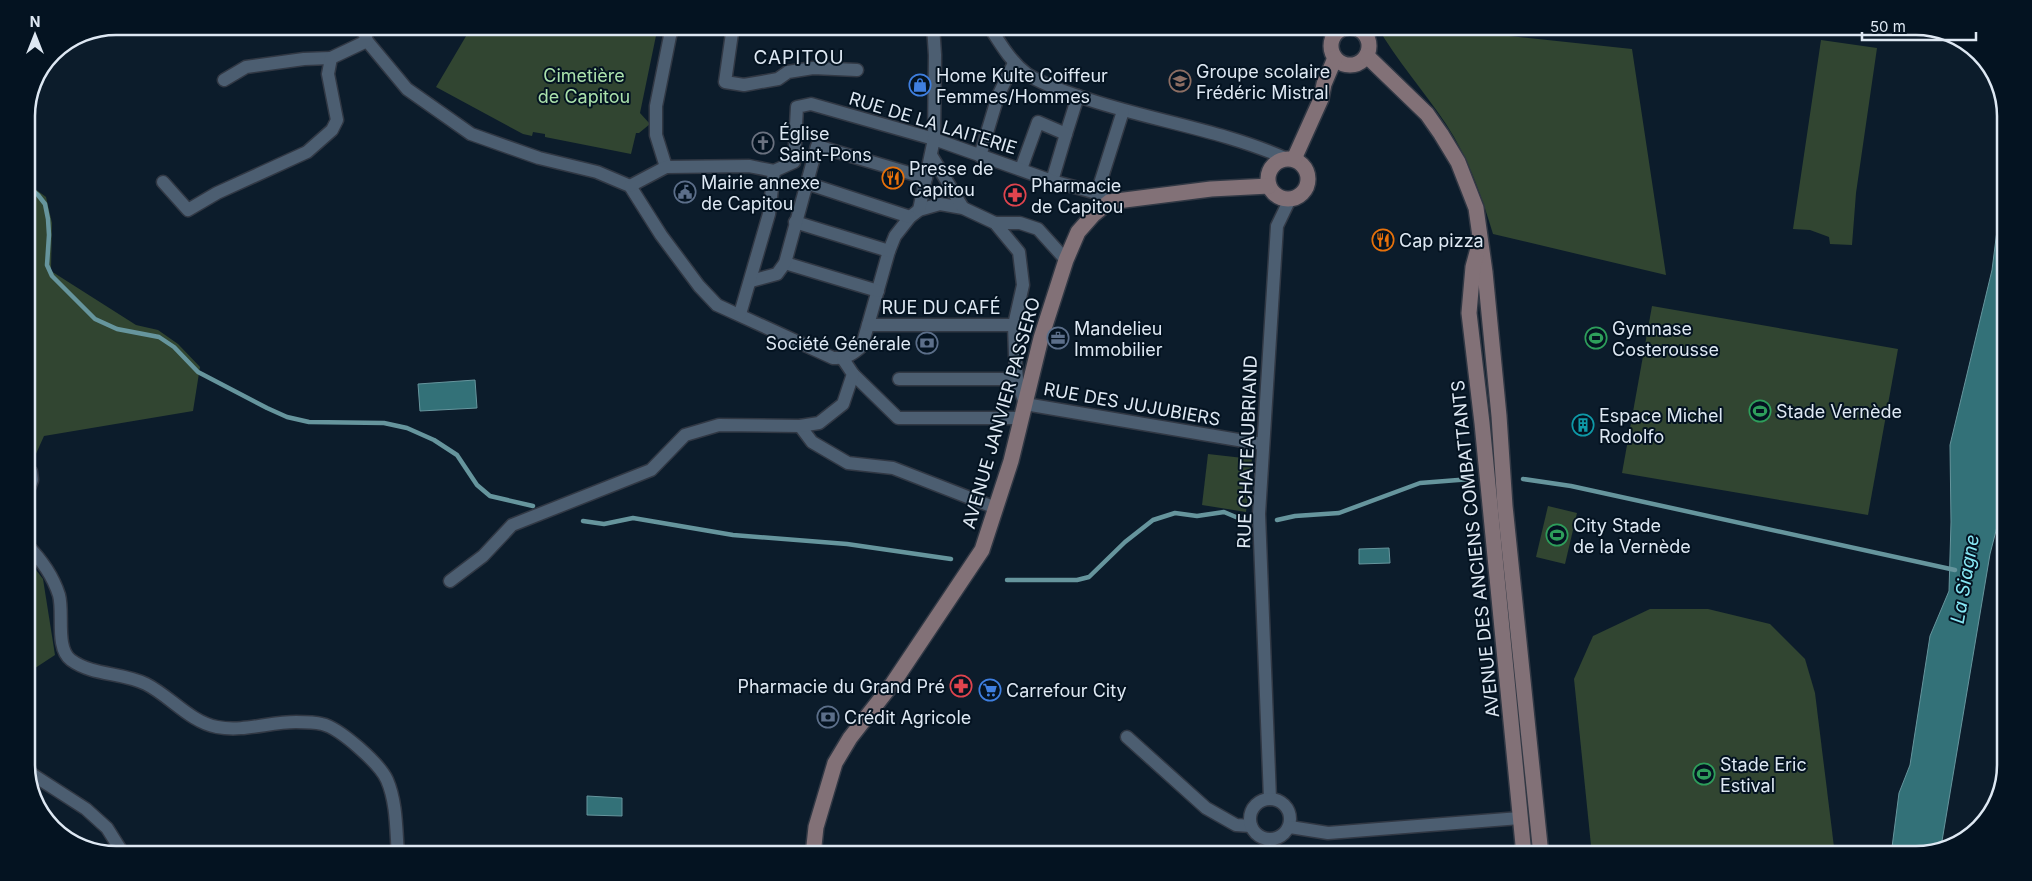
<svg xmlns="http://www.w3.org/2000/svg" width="2032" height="881" viewBox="0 0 2032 881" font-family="Inter,sans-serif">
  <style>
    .green { fill: #314531 }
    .water { fill: #337178; stroke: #66959d }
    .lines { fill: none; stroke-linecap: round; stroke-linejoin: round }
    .stream { stroke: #66959d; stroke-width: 4.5 }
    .street-casing { stroke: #313844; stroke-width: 15 }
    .secondary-casing { stroke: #313844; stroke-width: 18 }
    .street { stroke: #4c5e71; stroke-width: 12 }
    .secondary { stroke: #827177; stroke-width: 15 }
    .labels { text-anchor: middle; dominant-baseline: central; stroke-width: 4; stroke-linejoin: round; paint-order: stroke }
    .poi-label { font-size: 18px; fill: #dee8f3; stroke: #041321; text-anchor: start }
    .park-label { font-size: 18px; fill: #abe2ac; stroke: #041321 }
    .street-label { font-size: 18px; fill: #dee8f3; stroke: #041321 }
    .neighbourhood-label { font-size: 19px; letter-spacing: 1px; fill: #dee8f3; stroke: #041321 }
    .water-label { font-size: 19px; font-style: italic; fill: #88e9f6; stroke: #041321 }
    .rim { fill: none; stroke: #dee8f3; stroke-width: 2.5 }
  </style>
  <rect width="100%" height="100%" fill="#0c1c2b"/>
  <!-- green -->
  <g class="green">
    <polygon points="472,26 658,26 640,113 650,124 639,133 636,133 631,154 545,137 545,134 533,132 532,136 523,134 436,87"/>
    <path d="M1377,26H1505L1509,36L1632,49L1666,275L1493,234C1482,197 1468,157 1446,124C1424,91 1397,61 1377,26Z"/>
    <polygon points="1821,40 1877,48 1856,193 1852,245 1830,244 1829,237 1810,230 1793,229"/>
    <polygon points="26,182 46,197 52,223 51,271 136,325 158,330 178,344 200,367 193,411 44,436 26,476"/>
    <polygon points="1652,306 1898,349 1868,515 1622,473"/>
    <polygon points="1208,454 1252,459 1246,512 1202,505"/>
    <polygon points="1548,506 1577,513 1565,564 1536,557"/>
    <polygon points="26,557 43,579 55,655 26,674"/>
    <polygon points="1650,609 1708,609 1770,624 1805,659 1815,693 1835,855 1592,855 1574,679 1593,636"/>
  </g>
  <!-- water -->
  <g class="water">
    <polygon points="2006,160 2006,492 1990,554 1941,847 1916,855 1891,855 1899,793 1910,765 1930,636 1949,591 1951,522 1950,445 1992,270"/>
    <polygon points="475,380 477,408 420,411 418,384"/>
    <polygon points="1389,548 1390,563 1359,564 1359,549"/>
    <polygon points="587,796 622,798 622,816 587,815"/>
  </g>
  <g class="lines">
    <!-- stream -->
    <g class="stream">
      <polyline points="26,185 38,195 45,204 48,219 49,235 47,265 52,276 95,319 117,329 159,337 174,347 198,372 267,408 287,417 309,422 384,423 407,428 434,440 457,455 477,485 490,496 533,506"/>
      <polyline points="1523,479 1571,486 1955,570"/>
      <polyline points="1277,520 1295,516 1339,513 1420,483 1471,479"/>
      <polyline points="583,521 604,524 633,518 733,535 847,544 951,559"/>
      <polyline points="1007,580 1077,580 1089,577 1125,542 1153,520 1175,513 1197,516 1224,512 1243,520"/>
    </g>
    <!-- street casing -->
    <g class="street-casing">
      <g id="street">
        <path d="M362,26L367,41L407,89L471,134L539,158L597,172L630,186L661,235L699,286L717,305L833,358C846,359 853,354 862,346L889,251L895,236L910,217L919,210L940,204L963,208L995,223L1019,252L1023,285L1014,325L1015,355L1017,379L1025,404L1262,444"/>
        <polyline points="733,26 725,82 744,85 778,79 788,72 813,68 857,70"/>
        <path d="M989,26C1000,43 1010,61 1027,74C1043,85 1071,94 1090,100C1154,121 1225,131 1287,159"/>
        <polyline points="224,80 246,67 304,59 331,58"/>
        <polyline points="1066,134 1078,96"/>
        <polyline points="931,155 963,208"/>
        <polyline points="980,156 998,96 1014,63"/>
        <polyline points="666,167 656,135 656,106 672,26"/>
        <polyline points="1021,169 1038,122 1066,134 1052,181"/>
        <polyline points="163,182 188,210 217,193 307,152 332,130 337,120 328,74 331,58 367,41"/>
        <polyline points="806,183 910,217"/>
        <polyline points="630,186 666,167 749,166 774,171 794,162 797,107 811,104 934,139 1052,181 1097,193 1109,202"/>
        <polyline points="1097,193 1123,111"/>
        <polyline points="919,210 934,139 935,55 933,26"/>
        <polyline points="795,222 889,251"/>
        <polyline points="995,223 1020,223 1038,229 1066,260"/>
        <polyline points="785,263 878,291"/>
        <polyline points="751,281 777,274 785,263 817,146 926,178"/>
        <polyline points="740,314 769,214 774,171"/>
        <polyline points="868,325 1014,325"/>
        <polyline points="853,374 898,418 1021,418"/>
        <polyline points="899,379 1017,379"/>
        <polyline points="800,426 812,442 848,463 893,468 996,508"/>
        <polyline points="26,470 31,472 32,480 26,496"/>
        <path d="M26,544C41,559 53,576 59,595C64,613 55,648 71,660C93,676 122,672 146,684C170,696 190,722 217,727C244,732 269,722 296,722C304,722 314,722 322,724C340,728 380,764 387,780C397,803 396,831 398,855"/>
        <polyline points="450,581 483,556 512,525 651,470 685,435 719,425 800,426 819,423 843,404 853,374 843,359"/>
        <polyline points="1127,737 1206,808 1236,825 1251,826"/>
        <polyline points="27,771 86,809 107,828 124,855"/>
        <polyline points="1270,799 1259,514 1277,226 1290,199"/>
        <circle cx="1270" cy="819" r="20"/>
        <polyline points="1290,827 1328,833 1520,818"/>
      </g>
    </g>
    <!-- secondary casing -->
    <g class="secondary-casing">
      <g id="secondary">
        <circle cx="1350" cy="46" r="19"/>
        <polyline points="1367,56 1427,114 1441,134 1458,162 1476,208 1485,272 1499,416 1505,506 1541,855"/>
        <circle cx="1288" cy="179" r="20"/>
        <polyline points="1294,159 1321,99 1324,84 1335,58"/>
        <polyline points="1479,245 1473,267 1469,313 1482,423 1524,855"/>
        <polyline points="813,855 816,827 835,763 850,738 893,683 982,550 1011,461 1041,338 1066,260 1078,232 1093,215 1109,202 1211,189 1269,186"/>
      </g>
    </g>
    <!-- street -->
    <use href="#street" class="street"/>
    <!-- secondary -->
    <use href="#secondary" class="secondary"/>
  </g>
  <!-- icons -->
  <defs>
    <g id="school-ring" transform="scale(1.125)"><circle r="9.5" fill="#041321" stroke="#8d6e63" stroke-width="1.5"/><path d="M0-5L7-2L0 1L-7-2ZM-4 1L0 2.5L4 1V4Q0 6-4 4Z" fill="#8d6e63"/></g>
    <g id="shop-ring" transform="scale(1.125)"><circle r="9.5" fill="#041321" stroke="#3f7fe0" stroke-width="1.5"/><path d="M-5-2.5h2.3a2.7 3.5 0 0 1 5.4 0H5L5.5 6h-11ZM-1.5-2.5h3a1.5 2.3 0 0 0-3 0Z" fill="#3f7fe0"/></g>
    <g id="church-ring" transform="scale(1.125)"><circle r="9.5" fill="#041321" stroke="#6b7280" stroke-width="1.5"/><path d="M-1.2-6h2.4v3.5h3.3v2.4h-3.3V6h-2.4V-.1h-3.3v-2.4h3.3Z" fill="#6b7280"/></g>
    <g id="restaurant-ring" transform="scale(1.125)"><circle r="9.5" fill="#041321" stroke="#e8710a" stroke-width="1.5"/><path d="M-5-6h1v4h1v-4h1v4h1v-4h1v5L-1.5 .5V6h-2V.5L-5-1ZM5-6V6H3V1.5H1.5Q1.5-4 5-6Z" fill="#e8710a"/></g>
    <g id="civic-ring" transform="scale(1.125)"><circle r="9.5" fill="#041321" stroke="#5c6f8a" stroke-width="1.5"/><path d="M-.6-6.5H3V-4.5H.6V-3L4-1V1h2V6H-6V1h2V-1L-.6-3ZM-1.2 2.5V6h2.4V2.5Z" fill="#5c6f8a"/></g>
    <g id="pharmacy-ring" transform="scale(1.125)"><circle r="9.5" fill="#041321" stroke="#e0444e" stroke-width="1.5"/><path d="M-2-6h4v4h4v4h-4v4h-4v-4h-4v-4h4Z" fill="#e0444e"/></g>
    <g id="office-ring" transform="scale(1.125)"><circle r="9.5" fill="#041321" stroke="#5c6f8a" stroke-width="1.5"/><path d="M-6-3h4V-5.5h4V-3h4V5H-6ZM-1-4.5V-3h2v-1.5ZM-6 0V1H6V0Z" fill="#5c6f8a"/></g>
    <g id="stadium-ring" transform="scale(1.125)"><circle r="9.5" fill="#041321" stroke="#2e9e5b" stroke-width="1.5"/><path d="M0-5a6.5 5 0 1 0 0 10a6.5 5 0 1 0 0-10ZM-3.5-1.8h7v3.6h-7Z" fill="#2e9e5b"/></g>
    <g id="bank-ring" transform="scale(1.125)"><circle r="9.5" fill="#041321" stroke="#5c6f8a" stroke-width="1.5"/><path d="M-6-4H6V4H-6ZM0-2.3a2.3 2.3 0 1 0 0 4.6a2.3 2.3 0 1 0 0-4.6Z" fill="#5c6f8a"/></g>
    <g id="building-ring" transform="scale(1.125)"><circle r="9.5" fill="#041321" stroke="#0f9aa8" stroke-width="1.5"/><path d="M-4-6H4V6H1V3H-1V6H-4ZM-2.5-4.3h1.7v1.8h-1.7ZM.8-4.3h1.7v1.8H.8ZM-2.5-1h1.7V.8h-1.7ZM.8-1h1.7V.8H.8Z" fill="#0f9aa8"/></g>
    <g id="supermarket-ring" transform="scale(1.125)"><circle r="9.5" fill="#041321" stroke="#3f7fe0" stroke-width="1.5"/><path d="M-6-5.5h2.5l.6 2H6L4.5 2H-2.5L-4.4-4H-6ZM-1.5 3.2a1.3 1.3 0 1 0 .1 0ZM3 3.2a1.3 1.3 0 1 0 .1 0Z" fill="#3f7fe0"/></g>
  </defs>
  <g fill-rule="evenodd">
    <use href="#school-ring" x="1180" y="81"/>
    <use href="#shop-ring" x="920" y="85"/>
    <use href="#church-ring" x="763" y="143"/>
    <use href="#restaurant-ring" x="893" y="178"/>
    <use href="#civic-ring" x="685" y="192"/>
    <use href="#pharmacy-ring" x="1015" y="195"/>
    <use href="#restaurant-ring" x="1383" y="240"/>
    <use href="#office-ring" x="1058" y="338"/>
    <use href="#stadium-ring" x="1596" y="338"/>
    <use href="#bank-ring" x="927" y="343"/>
    <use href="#stadium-ring" x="1760" y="411"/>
    <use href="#building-ring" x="1583" y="425"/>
    <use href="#stadium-ring" x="1557" y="535"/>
    <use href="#pharmacy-ring" x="961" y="686"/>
    <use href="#supermarket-ring" x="990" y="690"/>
    <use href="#bank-ring" x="828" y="717"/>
    <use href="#stadium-ring" x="1704" y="774"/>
  </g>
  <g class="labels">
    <!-- poi labels -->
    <g class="poi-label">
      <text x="1196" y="71">Groupe scolaire<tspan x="1196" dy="21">Frédéric Mistral</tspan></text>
      <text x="936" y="75">Home Kulte Coiffeur<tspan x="936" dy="21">Femmes/Hommes</tspan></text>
      <text x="779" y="133">Église<tspan x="779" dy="21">Saint-Pons</tspan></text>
      <text x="909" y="168">Presse de<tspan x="909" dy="21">Capitou</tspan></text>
      <text x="701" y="182">Mairie annexe<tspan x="701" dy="21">de Capitou</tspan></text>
      <text x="1031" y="185">Pharmacie<tspan x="1031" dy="21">de Capitou</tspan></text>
      <text x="1399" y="240">Cap pizza</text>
      <text x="1074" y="328">Mandelieu<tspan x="1074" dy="21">Immobilier</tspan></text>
      <text x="1612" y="328">Gymnase<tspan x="1612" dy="21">Costerousse</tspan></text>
      <text x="911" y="343" text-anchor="end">Société Générale</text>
      <text x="1776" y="411">Stade Vernède</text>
      <text x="1599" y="415">Espace Michel<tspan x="1599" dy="21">Rodolfo</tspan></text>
      <text x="1573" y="525">City Stade<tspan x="1573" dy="21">de la Vernède</tspan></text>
      <text x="945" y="686" text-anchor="end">Pharmacie du Grand Pré</text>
      <text x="1006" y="690">Carrefour City</text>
      <text x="844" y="717">Crédit Agricole</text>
      <text x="1720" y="764">Stade Eric<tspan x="1720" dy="21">Estival</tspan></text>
    </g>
    <!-- park labels -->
    <g class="park-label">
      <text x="584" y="75">Cimetière<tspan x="584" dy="21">de Capitou</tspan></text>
    </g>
    <!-- street labels -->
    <g class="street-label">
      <text transform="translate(933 123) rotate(17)">RUE DE LA LAITERIE</text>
      <text x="941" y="307">RUE DU CAFÉ</text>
      <text transform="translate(1132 404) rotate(10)">RUE DES JUJUBIERS</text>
      <text transform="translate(1001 413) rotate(-74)">AVENUE JANVIER PASSERO</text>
      <text transform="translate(1247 452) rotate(-88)">RUE CHATEAUBRIAND</text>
      <text transform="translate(1475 549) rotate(-96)">AVENUE DES ANCIENS COMBATTANTS</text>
    </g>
    <!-- neighbourhood labels -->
    <g class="neighbourhood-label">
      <text x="799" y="57">CAPITOU</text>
    </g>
    <!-- water labels -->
    <g class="water-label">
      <text transform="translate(1965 579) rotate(-80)">La Siagne</text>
    </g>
  </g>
  <!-- crop -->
  <path d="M0 0H2032V881H0ZM116 35H1916A81 81 0 0 1 1997 116V765A81 81 0 0 1 1916 846H116A81 81 0 0 1 35 765V116A81 81 0 0 1 116 35Z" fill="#041321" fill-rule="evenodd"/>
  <path class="rim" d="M116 35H1916A81 81 0 0 1 1997 116V765A81 81 0 0 1 1916 846H116A81 81 0 0 1 35 765V116A81 81 0 0 1 116 35Z"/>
  <!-- north arrow -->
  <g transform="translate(35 35)" stroke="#041321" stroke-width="4" paint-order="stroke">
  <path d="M0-4L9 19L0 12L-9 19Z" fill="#dee8f3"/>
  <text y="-8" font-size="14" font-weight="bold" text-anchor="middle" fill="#dee8f3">N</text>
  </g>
  <!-- scale -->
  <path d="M1862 32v8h114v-8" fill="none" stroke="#dee8f3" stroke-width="2.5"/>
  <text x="1870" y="32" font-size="15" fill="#dee8f3" stroke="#041321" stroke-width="4" paint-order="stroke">50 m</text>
</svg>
